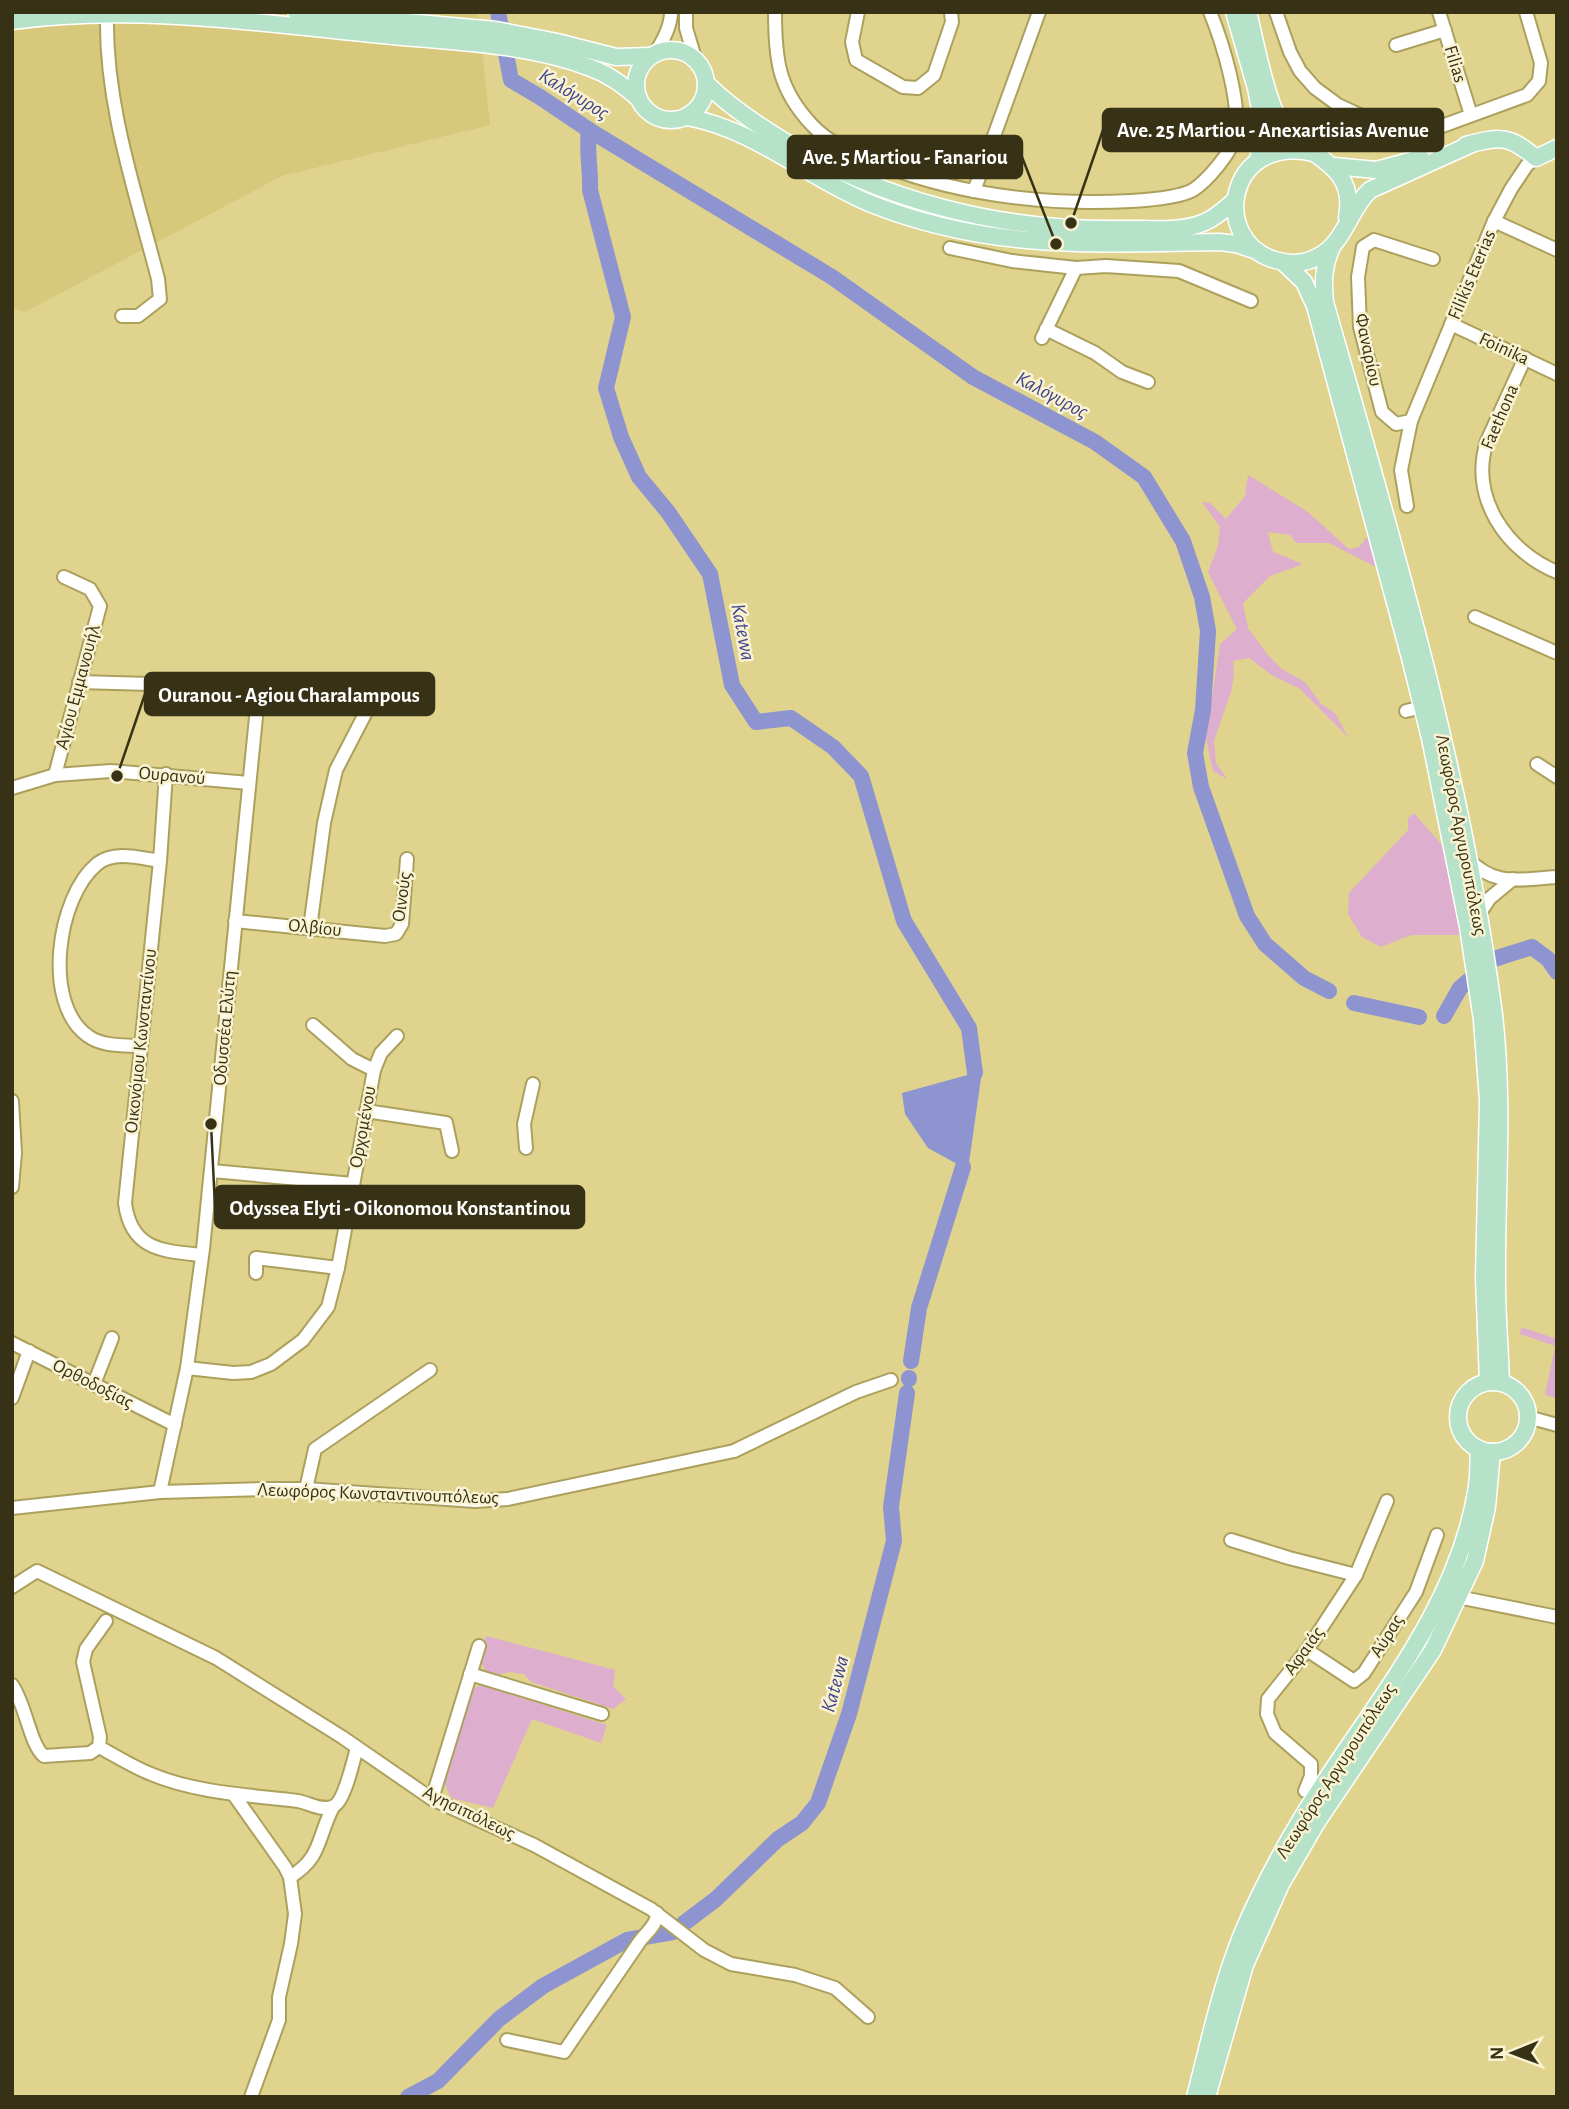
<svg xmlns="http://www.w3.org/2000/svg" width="1569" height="2109" viewBox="0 0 1569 2109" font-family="'Alegreya Sans',sans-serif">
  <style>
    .built { fill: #d7c87b }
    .green { fill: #deaece }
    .water { fill: #8e94d0 }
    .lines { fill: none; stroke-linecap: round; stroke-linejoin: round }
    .river { stroke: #8e94d0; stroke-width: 16 }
    .minor-casing { stroke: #aca05d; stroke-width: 16 }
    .major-casing { stroke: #fff; stroke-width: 19 }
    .minor { stroke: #fff; stroke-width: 12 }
    .major { stroke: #b6e2ca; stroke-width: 16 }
    .labels { text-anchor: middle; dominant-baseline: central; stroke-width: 5; stroke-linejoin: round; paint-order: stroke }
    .street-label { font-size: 19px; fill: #373215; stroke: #f9f3d1 }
    .water-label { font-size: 21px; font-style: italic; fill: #41438b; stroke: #f9f3d1 }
    .leader { fill: none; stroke: #373215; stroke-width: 2.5 }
    .callout-dot { fill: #373215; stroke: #f9f3d1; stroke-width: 2.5 }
    .callout { fill: #373215; stroke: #373215; stroke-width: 2.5 }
    .callout-label { font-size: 21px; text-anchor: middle; font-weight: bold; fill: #fff }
  </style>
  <rect width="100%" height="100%" fill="#dfd38e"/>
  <!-- built -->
  <polygon class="built" points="12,12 478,12 490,125 282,176 25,312 12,308"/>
  <!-- green -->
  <g class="green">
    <polygon points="1248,475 1308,512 1349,549 1359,547 1369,535 1380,569 1329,543 1296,543 1290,535 1268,532 1273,552 1303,564 1270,576 1243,603 1248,628 1267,654 1282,669 1306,683 1321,704 1335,713 1348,737 1300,689 1273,676 1249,658 1233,661 1234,674 1231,692 1214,741 1216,763 1227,779 1213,771 1206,738 1220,644 1237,629 1208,572 1218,546 1220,527 1202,502 1210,503 1226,519 1245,496"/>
    <polygon points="1414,813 1442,845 1445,844 1454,885 1461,935 1411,935 1381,947 1362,937 1348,914 1349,893 1408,830 1408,818"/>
    <polygon points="1521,1327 1557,1339 1556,1398 1545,1395 1555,1346 1520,1334"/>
    <polygon points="486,1636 615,1670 613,1686 626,1699 613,1709 531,1682 524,1674 509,1672 499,1675 485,1670 481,1662"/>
    <polygon points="482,1685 607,1725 601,1743 532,1719 493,1808 451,1798 444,1782 474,1688"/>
  </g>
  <!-- water -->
  <polygon class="water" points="982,1071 968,1170 928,1148 905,1114 902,1093"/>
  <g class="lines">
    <!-- river -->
    <g class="river">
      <polyline points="498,12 511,80 540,97 589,130 832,277 973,377 1095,442 1144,477 1183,541 1202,597 1208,631 1203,710 1195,753 1201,787 1247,916 1265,944 1304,978 1329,991"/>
      <path d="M589,130C586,150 591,170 590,190L623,317L606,388L621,437L639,477L668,512L710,574L732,685L756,722L791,718L833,747L861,776L904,921L969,1028L975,1073"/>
      <polyline points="1354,1003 1419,1017"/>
      <polyline points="1444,1016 1460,988 1494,959 1532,947 1548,959 1557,972"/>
      <polyline points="911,1361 919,1308 963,1167"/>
      <polyline points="909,1379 909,1378"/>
      <polyline points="683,1924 716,1899 778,1839 802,1823 818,1803 849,1714 894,1541 891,1507 907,1393"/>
      <polyline points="408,2097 438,2081 499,2019 543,1986 627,1940 673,1932"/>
    </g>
    <!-- minor casing -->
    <g class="minor-casing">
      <g id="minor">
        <polyline points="686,12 686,28 695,58"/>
        <path d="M775,12C775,59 778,89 812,125C828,142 848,151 870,160C950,194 1044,206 1131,201C1147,200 1179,198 1193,190C1207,181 1232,152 1235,136C1242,105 1222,41 1210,12"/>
        <polyline points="858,12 852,42 856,60 903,87 918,88 934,75 952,22 951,12"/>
        <polyline points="1276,12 1290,52 1300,71 1315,88 1338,105 1396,132 1423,133 1527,95 1539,81 1541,63 1526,12"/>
        <polyline points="1439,12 1471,115"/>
        <path d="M107,15C105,105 136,193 158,279L160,299L138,316H122"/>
        <polyline points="1396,45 1445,30"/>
        <path d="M655,53C663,41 671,27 671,12"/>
        <polyline points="974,191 1039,12"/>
        <polyline points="1494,221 1557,250"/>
        <polyline points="950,248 1012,261 1076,268 1106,266 1179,271 1251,301"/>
        <polyline points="1451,324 1557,374"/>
        <polyline points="1046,329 1095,353 1122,372 1148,382"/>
        <polyline points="1042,338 1076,268"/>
        <path d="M1525,358L1487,441C1469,497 1506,551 1557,572"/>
        <polyline points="1411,421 1396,424 1382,412 1360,327 1358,277 1363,247 1374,240 1433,259"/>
        <polyline points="1407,506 1401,470 1411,421 1494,221 1511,189 1527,165 1536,158"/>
        <polyline points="1475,617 1557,653"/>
        <polyline points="79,682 259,687 203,1249 187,1368 160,1492"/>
        <polyline points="1406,711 1422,707"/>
        <polyline points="1537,764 1557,777"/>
        <path d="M166,774L160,861L125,1203C131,1250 162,1251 202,1255"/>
        <polyline points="55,775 100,606 90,589 64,577"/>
        <polyline points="12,788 55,775 111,771 249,783"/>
        <path d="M1467,858C1496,888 1519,879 1557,877"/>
        <polyline points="1478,916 1490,898 1513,879"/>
        <polyline points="235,921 385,936 396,934 402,924 407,859"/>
        <polyline points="310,928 324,823 336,770 365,714 345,689"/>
        <polyline points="313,1025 352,1059 374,1070"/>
        <path d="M141,1046C124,1045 103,1047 88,1036C42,1004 57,897 97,864C114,850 140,858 160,861"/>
        <polyline points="12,1101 15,1153 12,1187"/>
        <polyline points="366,1111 446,1123 452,1151"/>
        <polyline points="526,1148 524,1124 533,1084"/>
        <polyline points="212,1171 353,1184"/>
        <polyline points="256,1273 256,1258 338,1268"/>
        <polyline points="12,1343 175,1425"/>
        <polyline points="187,1368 233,1373 251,1372 271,1364 303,1340 328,1307 338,1268 374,1070 381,1053 397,1036"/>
        <polyline points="94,1384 112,1338"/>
        <polyline points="12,1398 29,1351"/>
        <polyline points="1528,1417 1557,1425"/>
        <polyline points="306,1489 315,1449 430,1370"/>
        <polyline points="12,1508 160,1492 264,1489 306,1489 475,1501 508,1499 734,1451 856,1392 891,1380"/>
        <polyline points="1231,1540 1289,1558 1356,1575"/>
        <polyline points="12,1587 37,1571 216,1658 342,1737 432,1799 534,1845 651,1909 704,1950 731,1964 795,1975 835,1988 868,2017"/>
        <polyline points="1458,1597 1557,1617"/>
        <polyline points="1307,1650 1354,1681 1364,1673 1416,1592 1437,1535"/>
        <polyline points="470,1674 602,1714"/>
        <path d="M12,1685C26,1705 30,1745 44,1756L90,1753L99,1747L100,1737L83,1662L86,1649L106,1621"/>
        <path d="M99,1747C116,1756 133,1767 151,1774C196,1793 249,1795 298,1801C309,1803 323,1812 334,1806C345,1800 353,1761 357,1748"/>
        <polyline points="1305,1791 1311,1776 1311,1764 1275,1733 1267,1714 1268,1699 1307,1650 1356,1575 1387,1501"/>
        <polyline points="234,1795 285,1867 290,1877 295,1914 291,1944 279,1997 279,2020 251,2097"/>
        <polyline points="432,1799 479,1646"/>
        <path d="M290,1877C322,1858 317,1838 333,1807"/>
        <path d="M507,2040L564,2052L640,1941C646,1933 658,1924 657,1913"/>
      </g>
    </g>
    <!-- major casing -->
    <g class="major-casing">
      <g id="major">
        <polyline points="296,12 496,30 557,42 616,57 650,56"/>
        <polyline points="1234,12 1256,88 1264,131 1258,159"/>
        <path d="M1248,12C1256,43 1268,114 1289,136C1294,140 1301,144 1307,148C1334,166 1354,181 1347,217"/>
        <path d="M12,21C135,4 260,23 382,35C451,42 525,43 591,68C610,75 624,86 639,99"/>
        <circle cx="671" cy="85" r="35"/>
        <path d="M707,84C729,106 753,122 779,138C881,201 1001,231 1121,229C1147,228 1181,233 1205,222C1217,217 1226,208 1235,200"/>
        <path d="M687,117C754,129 807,177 869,203C988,251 1095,244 1220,242L1236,244L1257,251"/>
        <path d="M1466,145C1500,136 1509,135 1536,158L1557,148"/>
        <path d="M1314,153C1226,133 1210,241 1275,260C1289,264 1305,264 1317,257C1345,244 1349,209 1370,190L1474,143"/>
        <polyline points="1334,166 1376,170 1421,158"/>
        <path d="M1332,247C1323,266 1323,281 1325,302C1391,534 1461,767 1493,1007C1505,1099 1496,1191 1497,1283C1497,1316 1500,1349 1501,1383"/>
        <polyline points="1283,262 1304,282 1315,306 1410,658 1430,738 1468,927 1482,1020 1488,1101 1484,1278 1488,1382"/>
        <circle cx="1493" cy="1417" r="35"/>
        <path d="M1195,2097C1209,2043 1221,1986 1242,1934C1259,1894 1280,1854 1303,1816C1366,1712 1455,1616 1476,1492C1479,1478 1478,1463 1479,1449"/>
        <polyline points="1207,2097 1245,1965 1281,1884 1317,1822 1433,1650 1475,1561 1487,1507 1492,1452"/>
      </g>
    </g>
    <!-- minor -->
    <use href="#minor" class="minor"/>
    <!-- major -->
    <use href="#major" class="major"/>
  </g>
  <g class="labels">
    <!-- street labels -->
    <g class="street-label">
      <text transform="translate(1455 64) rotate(73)">Filias</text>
      <text transform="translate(1472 275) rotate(-67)">Filikis Eterias</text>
      <text transform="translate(1504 349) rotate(25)">Foinika</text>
      <text transform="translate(1368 350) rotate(78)">Φαναρίου</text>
      <text transform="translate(1500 417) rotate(-67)">Faethona</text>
      <text transform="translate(78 687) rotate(-75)">Αγίου Εμμανουήλ</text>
      <text transform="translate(172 776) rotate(5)">Ουρανού</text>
      <text transform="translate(1461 835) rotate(79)">Λεωφόρος Αργυρουπόλεως</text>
      <text transform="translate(402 897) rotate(-82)">Οινούς</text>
      <text transform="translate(315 928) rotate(6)">Ολβίου</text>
      <text transform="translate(225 1028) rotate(-85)">Οδυσσέα Ελύτη</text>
      <text transform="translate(141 1041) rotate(-84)">Οικονόμου Κωνσταντίνου</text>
      <text transform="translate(363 1127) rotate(-80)">Ορχομένου</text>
      <text transform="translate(93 1384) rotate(27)">Ορθοδοξίας</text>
      <text transform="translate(378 1494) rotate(2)">Λεωφόρος Κωνσταντινουπόλεως</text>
      <text transform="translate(1387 1636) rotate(-58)">Αύρας</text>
      <text transform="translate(1304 1651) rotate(-54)">Αφαιάς</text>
      <text transform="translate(1336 1771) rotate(-57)">Λεωφόρος Αργυρουπόλεως</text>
      <text transform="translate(469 1813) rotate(26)">Αγησιπόλεως</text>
    </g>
    <!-- water labels -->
    <g class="water-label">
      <text transform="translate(574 94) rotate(32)">Καλόγυρος</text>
      <text transform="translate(1052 395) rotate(28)">Καλόγυρος</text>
      <text transform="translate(743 632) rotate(79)">Katewa</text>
      <text transform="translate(835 1684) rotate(-75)">Katewa</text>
    </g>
  </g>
  <!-- callouts -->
  <path class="leader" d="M1071 223L1103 130M1056 244L1022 157M117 776L145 694M211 1124L215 1207"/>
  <g class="callout-dot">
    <circle cx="1071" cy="223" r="7"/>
    <circle cx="1056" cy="244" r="7"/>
    <circle cx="117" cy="776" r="7"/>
    <circle cx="211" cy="1124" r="7"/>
  </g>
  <g class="callout">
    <rect x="1103" y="109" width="340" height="42" rx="7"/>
    <rect x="788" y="136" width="234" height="42" rx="7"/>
    <rect x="145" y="673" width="289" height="42" rx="7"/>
    <rect x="215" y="1186" width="369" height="42" rx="7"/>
  </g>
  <g class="callout-label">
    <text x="1273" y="137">Ave. 25 Martiou - Anexartisias Avenue</text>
    <text x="905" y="164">Ave. 5 Martiou - Fanariou</text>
    <text x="289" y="702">Ouranou - Agiou Charalampous</text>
    <text x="400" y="1215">Odyssea Elyti - Oikonomou Konstantinou</text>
  </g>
  <!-- border -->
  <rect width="1569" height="2109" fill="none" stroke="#373215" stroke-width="28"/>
  <!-- north arrow -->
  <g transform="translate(1513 2053) rotate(269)" stroke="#f9f3d1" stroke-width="5" paint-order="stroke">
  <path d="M0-5L12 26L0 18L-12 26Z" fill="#373215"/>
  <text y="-10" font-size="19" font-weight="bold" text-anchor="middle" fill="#373215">N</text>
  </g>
</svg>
